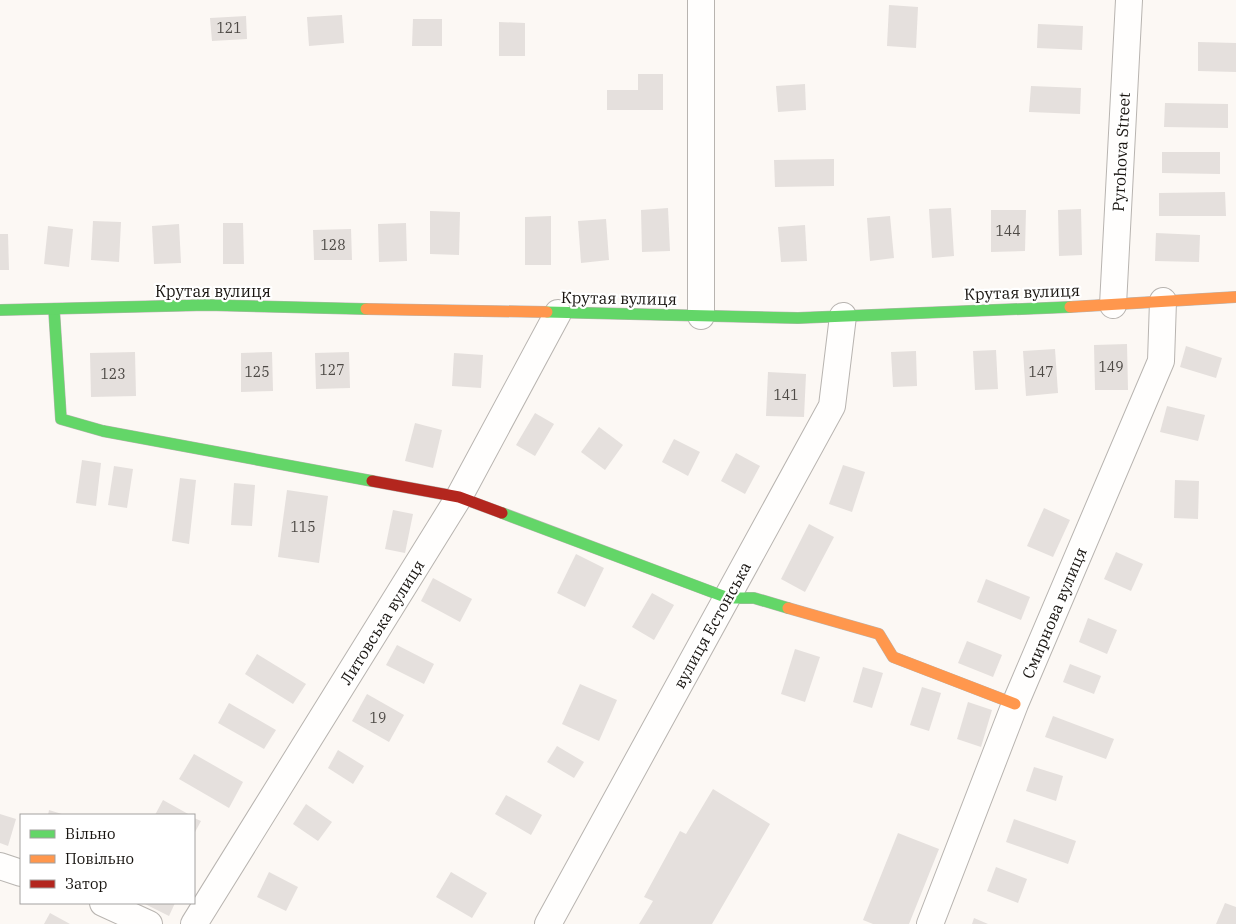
<svg xmlns="http://www.w3.org/2000/svg" width="1236" height="924" viewBox="0 0 1236 924" font-family="'IBM Plex Serif',serif">
  <style>
    .building { fill: #e5e0dd }
    .lines { fill: none; stroke-linecap: round; stroke-linejoin: round }
    .street-casing { stroke: #b8b4b0; stroke-width: 28 }
    .fast-casing { stroke: #b8b4b0; stroke-width: 12 }
    .slow-casing { stroke: #b8b4b0; stroke-width: 12 }
    .jam-casing { stroke: #b8b4b0; stroke-width: 12 }
    .street { stroke: #fffefd; stroke-width: 26 }
    .fast { stroke: #63d668; stroke-width: 11 }
    .slow { stroke: #ff974d; stroke-width: 11 }
    .jam { stroke: #b3261e; stroke-width: 11 }
    .labels { text-anchor: middle; dominant-baseline: central; stroke-width: 4.5; stroke-linejoin: round; paint-order: stroke }
    .number-label { font-size: 14px; fill: #4d4945 }
    .street-label { font-size: 16px; fill: #191511; stroke: #fff }
  </style>
  <rect width="100%" height="100%" fill="#fcf8f4"/>
  <!-- building -->
  <g class="building">
    <polygon points="889,5 918,7 916,48 887,46"/>
    <polygon points="342,15 344,43 309,46 307,17"/>
    <polygon points="246,16 247,39 212,41 210,18"/>
    <polygon points="413,19 442,19 442,46 412,46"/>
    <polygon points="499,22 525,23 525,56 499,56"/>
    <polygon points="1038,24 1083,26 1082,50 1037,48"/>
    <polygon points="1198,42 1236,43 1236,72 1198,71"/>
    <polygon points="638,74 663,74 663,110 607,110 607,90 638,90"/>
    <polygon points="805,84 806,110 778,112 776,86"/>
    <polygon points="1031,86 1081,88 1080,114 1029,112"/>
    <polygon points="1165,103 1228,104 1228,128 1164,127"/>
    <polygon points="1162,152 1220,152 1220,174 1162,173"/>
    <polygon points="834,159 834,186 775,187 774,160"/>
    <polygon points="1225,192 1226,216 1159,216 1159,193"/>
    <polygon points="668,208 670,251 642,252 641,210"/>
    <polygon points="951,208 954,256 932,258 929,209"/>
    <polygon points="1081,209 1082,255 1059,256 1058,210"/>
    <polygon points="991,210 1026,210 1025,251 991,252"/>
    <polygon points="430,211 460,212 459,255 430,254"/>
    <polygon points="551,216 551,265 525,265 525,217"/>
    <polygon points="890,216 894,258 870,261 867,218"/>
    <polygon points="606,219 609,260 581,263 578,221"/>
    <polygon points="93,221 121,222 119,262 91,260"/>
    <polygon points="223,223 243,223 244,264 223,264"/>
    <polygon points="406,223 407,261 379,262 378,224"/>
    <polygon points="179,224 181,263 154,264 152,226"/>
    <polygon points="805,225 807,261 781,262 778,227"/>
    <polygon points="48,226 73,229 69,267 44,264"/>
    <polygon points="351,229 352,260 314,260 313,230"/>
    <polygon points="1156,233 1200,235 1199,262 1155,261"/>
    <polygon points="0,234 8,234 9,270 0,270"/>
    <polygon points="1127,344 1128,390 1095,390 1094,345"/>
    <polygon points="1186,346 1222,358 1216,378 1180,367"/>
    <polygon points="1055,349 1058,393 1026,396 1023,351"/>
    <polygon points="996,350 998,389 975,390 973,351"/>
    <polygon points="916,351 917,386 893,387 891,352"/>
    <polygon points="135,352 136,396 91,397 90,353"/>
    <polygon points="272,352 273,391 241,392 241,353"/>
    <polygon points="349,352 350,388 316,389 315,353"/>
    <polygon points="454,353 483,355 481,388 452,386"/>
    <polygon points="768,372 806,374 804,417 766,416"/>
    <polygon points="1167,406 1205,415 1198,441 1160,432"/>
    <polygon points="535,413 554,424 535,456 516,445"/>
    <polygon points="415,423 442,430 433,468 405,461"/>
    <polygon points="599,427 623,445 605,470 581,452"/>
    <polygon points="674,439 700,452 688,476 662,462"/>
    <polygon points="736,453 760,466 745,494 721,481"/>
    <polygon points="82,460 101,463 96,506 76,503"/>
    <polygon points="843,465 865,472 852,512 829,504"/>
    <polygon points="114,466 133,469 127,508 108,505"/>
    <polygon points="180,478 196,480 189,544 172,541"/>
    <polygon points="1175,480 1199,481 1198,519 1174,518"/>
    <polygon points="234,483 255,485 252,526 231,525"/>
    <polygon points="287,490 328,496 319,563 278,557"/>
    <polygon points="1044,508 1070,520 1053,557 1027,546"/>
    <polygon points="393,510 413,514 405,553 385,549"/>
    <polygon points="809,524 834,537 805,592 781,579"/>
    <polygon points="1116,552 1143,564 1131,591 1104,579"/>
    <polygon points="576,554 604,568 585,607 557,593"/>
    <polygon points="433,578 472,599 460,622 421,601"/>
    <polygon points="986,579 1030,597 1021,620 977,602"/>
    <polygon points="652,593 674,605 654,640 632,627"/>
    <polygon points="1088,618 1117,630 1107,654 1079,642"/>
    <polygon points="967,641 1002,655 993,677 958,663"/>
    <polygon points="397,645 434,664 424,684 386,665"/>
    <polygon points="795,649 820,657 805,702 781,694"/>
    <polygon points="257,654 306,684 293,704 245,674"/>
    <polygon points="1070,664 1101,676 1094,694 1063,682"/>
    <polygon points="863,667 883,673 872,708 853,702"/>
    <polygon points="580,684 617,700 599,741 562,724"/>
    <polygon points="922,687 941,693 929,731 910,725"/>
    <polygon points="367,694 404,715 389,742 352,721"/>
    <polygon points="968,702 992,710 981,747 957,739"/>
    <polygon points="229,703 276,730 264,749 218,723"/>
    <polygon points="1053,716 1114,739 1106,759 1045,737"/>
    <polygon points="557,746 584,762 574,778 547,762"/>
    <polygon points="338,750 364,766 353,784 328,768"/>
    <polygon points="194,754 243,782 229,808 179,779"/>
    <polygon points="1034,767 1063,776 1056,801 1026,791"/>
    <polygon points="713,789 770,824 712,924 639,924 653,901 644,897 680,831 686,834"/>
    <polygon points="506,795 542,815 531,835 495,814"/>
    <polygon points="163,800 190,815 155,815"/>
    <polygon points="306,804 332,822 318,841 293,824"/>
    <polygon points="49,810 65,815 48,815"/>
    <polygon points="0,814 16,819 8,846 0,843"/>
    <polygon points="194,818 201,821 194,834"/>
    <polygon points="1014,819 1076,841 1068,864 1006,842"/>
    <polygon points="898,833 939,849 909,924 873,924 863,920"/>
    <polygon points="996,867 1027,879 1018,903 987,891"/>
    <polygon points="269,872 298,887 286,911 257,897"/>
    <polygon points="451,872 487,893 472,918 436,897"/>
    <polygon points="143,903 175,903 169,916"/>
    <polygon points="1225,903 1236,907 1236,924 1216,924"/>
    <polygon points="50,913 70,924 44,924"/>
    <polygon points="974,918 988,924 972,924"/>
  </g>
  <g class="lines">
    <!-- street casing -->
    <g class="street-casing">
      <g id="street">
        <polyline points="701,0 701,316"/>
        <polyline points="1113,305 1129,0"/>
        <polyline points="0,866 21,873"/>
        <polyline points="103,903 149,924"/>
        <polyline points="194,924 459,497 558,313"/>
        <polyline points="548,924 832,406 843,316"/>
        <polyline points="930,924 1015,704 1161,361 1163,301"/>
      </g>
    </g>
    <!-- fast casing -->
    <g class="fast-casing">
      <g id="fast">
        <polyline points="54,309 61,419 103,431 372,481"/>
        <polyline points="0,310 207,305 366,309"/>
        <polyline points="547,312 798,318 1070,307"/>
        <polyline points="502,513 728,598 754,598 788,608"/>
      </g>
    </g>
    <!-- slow casing -->
    <g class="slow-casing">
      <g id="slow">
        <polyline points="1070,307 1236,297"/>
        <polyline points="366,309 547,312"/>
        <polyline points="788,608 879,634 893,657 1015,704"/>
      </g>
    </g>
    <!-- jam casing -->
    <g class="jam-casing">
      <polyline id="jam" points="372,481 459,497 502,513"/>
    </g>
    <!-- street -->
    <use href="#street" class="street"/>
    <!-- fast -->
    <use href="#fast" class="fast"/>
    <!-- slow -->
    <use href="#slow" class="slow"/>
    <!-- jam -->
    <use href="#jam" class="jam"/>
  </g>
  <g class="labels">
    <!-- number labels -->
    <g class="number-label">
      <text x="229" y="28">121</text>
      <text x="1008" y="231">144</text>
      <text x="333" y="245">128</text>
      <text x="1111" y="367">149</text>
      <text x="332" y="370">127</text>
      <text x="257" y="372">125</text>
      <text x="1041" y="372">147</text>
      <text x="113" y="374">123</text>
      <text x="786" y="395">141</text>
      <text x="303" y="527">115</text>
      <text x="378" y="718">19</text>
    </g>
    <!-- street labels -->
    <g class="street-label">
      <text transform="translate(1121 152) rotate(-87)">Pyrohova Street</text>
      <text x="213" y="291">Крутая вулиця</text>
      <text transform="translate(1022 292) rotate(-2)">Крутая вулиця</text>
      <text transform="translate(619 298) rotate(1)">Крутая вулиця</text>
      <text transform="translate(1054 613) rotate(-67)">Смирнова вулиця</text>
      <text transform="translate(382 622) rotate(-58)">Литовська вулиця</text>
      <text transform="translate(712 625) rotate(-61)">вулиця Естонська</text>
    </g>
  </g>
  <!-- legend -->
  <rect x="20" y="814" width="175" height="90" fill="#ffffff" stroke="#a3a1a0"/>
  <rect x="30" y="830" width="25" height="8" fill="#63d668" stroke="#a3a1a0"/>
  <text x="65" y="839" font-size="15" fill="#191511">Вільно</text>
  <rect x="30" y="855" width="25" height="8" fill="#ff974d" stroke="#a3a1a0"/>
  <text x="65" y="864" font-size="15" fill="#191511">Повільно</text>
  <rect x="30" y="880" width="25" height="8" fill="#b3261e" stroke="#a3a1a0"/>
  <text x="65" y="889" font-size="15" fill="#191511">Затор</text>
</svg>
